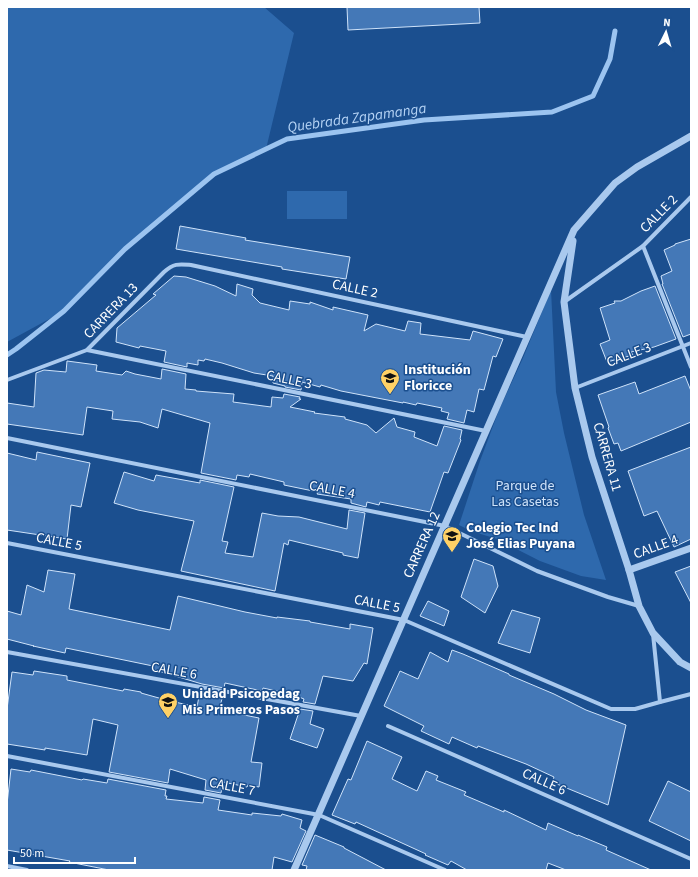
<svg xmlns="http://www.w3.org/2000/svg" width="698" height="877" viewBox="0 0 698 877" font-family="'Source Sans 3',sans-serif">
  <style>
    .green { fill: #2e69ad }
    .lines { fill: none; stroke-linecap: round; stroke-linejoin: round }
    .stream { stroke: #9cc4f0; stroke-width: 5 }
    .building { fill: #4478b7; stroke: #cfe3fa }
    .minor { stroke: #a9c9ee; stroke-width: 4 }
    .tertiary { stroke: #a9c9ee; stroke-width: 7 }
    .labels { text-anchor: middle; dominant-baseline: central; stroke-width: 3; stroke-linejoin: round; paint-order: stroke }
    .street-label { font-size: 14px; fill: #fff; stroke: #1b4f8f }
    .poi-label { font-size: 14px; font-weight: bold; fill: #fff; stroke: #1b4f8f; text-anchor: start }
    .park-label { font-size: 14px; fill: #cfe3fa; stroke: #1b4f8f }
    .water-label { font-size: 15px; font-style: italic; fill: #b5d3f5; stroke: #1b4f8f }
  </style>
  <rect width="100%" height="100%" fill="#1b4f8f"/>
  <!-- green -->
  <g class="green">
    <polygon points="7,7 264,7 294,33 266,149 214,174 125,249 64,311 7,342"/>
    <rect x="287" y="191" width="60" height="28"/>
    <polygon points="551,290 556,392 564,433 584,515 606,580 581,576 540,561 497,539 471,531 459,525 480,461 499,410 523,358"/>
  </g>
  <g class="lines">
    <!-- stream -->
    <polyline class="stream" points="7,355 16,349 64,311 125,249 214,174 287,139 424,120 552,112 593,96 610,59 615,31"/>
  </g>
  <!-- building -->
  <g class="building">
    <polygon points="347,7 479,7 480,23 348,30"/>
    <polygon points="180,226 246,238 245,240 350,257 346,279 282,269 282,267 176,249"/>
    <polygon points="691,239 691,334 683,337 662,284 663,284 661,276 672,271 664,250 675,245 675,244"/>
    <polygon points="174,276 186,277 215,286 236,296 237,284 253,289 252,295 260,303 289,310 290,301 310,304 310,302 333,310 333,307 368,315 364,331 376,324 405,331 408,321 421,323 420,334 470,340 473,331 503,339 496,357 493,356 484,390 479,389 474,412 467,410 464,423 447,419 449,413 441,411 442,408 417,403 416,405 403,402 403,403 341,391 321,385 320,387 302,382 301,390 285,387 285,386 273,383 273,376 254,373 222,363 205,359 204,361 198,360 198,365 187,363 187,367 164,362 166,351 140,346 139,348 116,342 117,328 156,295 153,294"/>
    <polygon points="655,286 676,339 654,347 631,352 633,355 607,362 600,344 610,340 600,308 615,303 614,301 621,301 641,291"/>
    <polygon points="67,361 97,365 96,371 122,375 126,371 135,374 161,379 162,369 186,374 185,389 196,390 196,391 234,394 233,402 271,407 272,397 283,398 284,394 300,397 299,399 301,399 290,407 315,412 314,413 345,417 345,419 367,425 376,433 394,418 397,427 415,432 414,437 437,446 444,426 462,430 460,439 461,440 448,473 444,472 430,512 380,502 379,505 367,502 366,507 351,503 351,499 317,494 318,492 284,485 284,482 250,474 249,477 237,475 236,480 201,473 210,423 162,409 158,428 140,422 112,419 113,411 87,407 83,435 7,424 7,403 34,407 36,373 44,370 66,372"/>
    <polygon points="685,376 691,391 691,422 621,451 618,443 614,444 608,428 609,427 598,395 635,382 639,394"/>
    <polygon points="691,447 691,539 674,547 657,511 644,516 628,471"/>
    <polygon points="37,452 90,463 81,507 71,505 67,539 7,530 7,453 36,460"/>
    <polygon points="124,472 154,481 156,475 200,483 200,480 234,487 222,541 228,542 225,553 253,557 262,513 278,516 299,517 347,529 349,510 365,513 358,558 343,555 343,553 289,540 288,545 284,543 275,591 181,571 194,521 138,510 114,503"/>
    <polygon points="474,559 493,566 498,586 485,613 461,597"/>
    <polygon points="691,566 691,603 675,572"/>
    <polygon points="48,570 75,574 69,609 170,630 178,596 245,612 277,618 277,617 310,621 310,622 350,629 350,624 373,628 367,664 364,663 353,681 323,676 315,704 303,702 304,699 299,697 299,696 263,688 262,691 225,683 224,688 202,684 152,669 153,666 66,648 65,653 33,646 34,646 7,639 7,611 21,615 27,585 44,592"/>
    <polygon points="428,601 449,611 444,626 420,616"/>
    <polygon points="512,610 540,618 530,653 498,643"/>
    <polygon points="452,650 463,654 509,674 509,675 554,694 586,710 626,725 608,805 552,782 554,777 526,764 478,746 477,748 452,737 449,744 421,731 424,726 384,706 400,671 418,679 430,652 448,662"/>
    <polygon points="34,671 67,676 67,680 123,691 124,689 141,692 141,693 166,700 197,707 200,691 223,695 219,710 259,718 251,762 262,763 259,787 248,785 247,787 223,782 221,793 205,790 206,780 170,769 168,783 109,772 118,725 93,719 87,755 45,748 45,750 7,744 7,709 12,672 33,675"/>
    <polygon points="300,709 313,711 310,724 324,729 317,748 290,739"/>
    <polygon points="367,741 402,757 392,779 417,791 426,771 438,776 436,780 466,792 464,795 504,812 504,810 546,830 548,823 578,836 578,835 607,847 606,850 651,870 566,870 548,863 546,870 467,870 451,861 448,865 425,855 426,854 356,822 355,824 332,815 348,779 351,780"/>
    <polygon points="11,769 30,772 31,770 82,780 83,779 107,783 108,779 166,790 165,796 167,796 166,799 203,803 204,797 220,800 218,810 252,815 252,813 281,816 282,814 302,820 300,828 306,831 292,862 274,857 272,870 109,870 69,862 70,861 7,850 7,804"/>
    <polygon points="668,781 691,792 691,841 649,821"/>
    <polygon points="315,835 344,847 344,848 386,870 306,870 307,866 302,865"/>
  </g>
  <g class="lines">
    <!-- minor -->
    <g class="minor">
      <polyline points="643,246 691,367"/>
      <polyline points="564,302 643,246 691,197"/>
      <polyline points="87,350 486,431"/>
      <path d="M7,380L87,350L164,272C174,263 179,264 191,265L527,337"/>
      <polyline points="575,388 691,343"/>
      <polyline points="7,438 445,526 537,571 608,597 639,606"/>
      <polyline points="7,543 404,620 611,709 635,709 660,702 653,634"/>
      <polyline points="7,652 361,716"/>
      <polyline points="660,702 691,694"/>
      <polyline points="388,726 691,859"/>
      <polyline points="7,756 319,815 445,870"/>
      <polyline points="7,866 27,870"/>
    </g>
    <!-- tertiary -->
    <g class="tertiary">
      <polyline points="573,241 564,302 575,388 592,457 629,570 639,606 653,633 680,662 691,668"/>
      <polyline points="629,570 691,548"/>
      <polyline points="294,870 574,230 615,183 637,167 691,136"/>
    </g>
  </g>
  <!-- icons -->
  <defs>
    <g id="school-pin" transform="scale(1)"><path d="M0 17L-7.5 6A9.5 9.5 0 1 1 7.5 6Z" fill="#ffd166" stroke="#1b4f8f"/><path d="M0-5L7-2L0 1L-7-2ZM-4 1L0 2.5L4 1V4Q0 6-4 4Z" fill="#111"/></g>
  </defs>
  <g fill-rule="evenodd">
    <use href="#school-pin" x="390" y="378"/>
    <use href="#school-pin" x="452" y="536"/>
    <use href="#school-pin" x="168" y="702"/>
  </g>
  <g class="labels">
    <!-- street labels -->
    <g class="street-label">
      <text transform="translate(659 214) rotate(-45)">CALLE 2</text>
      <text transform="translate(355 289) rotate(12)">CALLE 2</text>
      <text transform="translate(111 311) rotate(-46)">CARRERA 13</text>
      <text transform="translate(629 355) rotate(-21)">CALLE 3</text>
      <text transform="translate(289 380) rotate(12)">CALLE 3</text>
      <text transform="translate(607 457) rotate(74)">CARRERA 11</text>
      <text transform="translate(332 490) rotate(11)">CALLE 4</text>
      <text transform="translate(59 542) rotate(11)">CALLE 5</text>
      <text transform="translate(422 545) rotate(-66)">CARRERA 12</text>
      <text transform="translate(656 547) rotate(-20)">CALLE 4</text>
      <text transform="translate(377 604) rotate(11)">CALLE 5</text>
      <text transform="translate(174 671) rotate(10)">CALLE 6</text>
      <text transform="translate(544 782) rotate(24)">CALLE 6</text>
      <text transform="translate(232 787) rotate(11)">CALLE 7</text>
    </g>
    <!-- poi labels -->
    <g class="poi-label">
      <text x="404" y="370">Institución<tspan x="404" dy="16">Floricce</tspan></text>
      <text x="466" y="528">Colegio Tec Ind<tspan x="466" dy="16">José Elias Puyana</tspan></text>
      <text x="182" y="694">Unidad Psicopedag<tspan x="182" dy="16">Mis Primeros Pasos</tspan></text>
    </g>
    <!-- park labels -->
    <g class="park-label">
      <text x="525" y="486">Parque de<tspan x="525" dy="16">Las Casetas</tspan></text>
    </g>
    <!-- water labels -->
    <g class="water-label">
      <text transform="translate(357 118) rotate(-8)">Quebrada Zapamanga</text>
    </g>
  </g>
  <!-- border -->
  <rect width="698" height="877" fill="none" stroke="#ffffff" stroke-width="16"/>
  <!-- north arrow -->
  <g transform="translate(666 32) rotate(5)" stroke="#1b4f8f" stroke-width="3" paint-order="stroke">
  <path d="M0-3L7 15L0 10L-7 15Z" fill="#ffffff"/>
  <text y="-6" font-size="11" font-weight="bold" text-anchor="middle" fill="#ffffff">N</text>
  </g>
  <!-- scale -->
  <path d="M14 857v6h121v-6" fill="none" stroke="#ffffff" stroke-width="2"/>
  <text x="20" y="857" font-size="12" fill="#ffffff" stroke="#1b4f8f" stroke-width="3" paint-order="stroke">50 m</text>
</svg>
